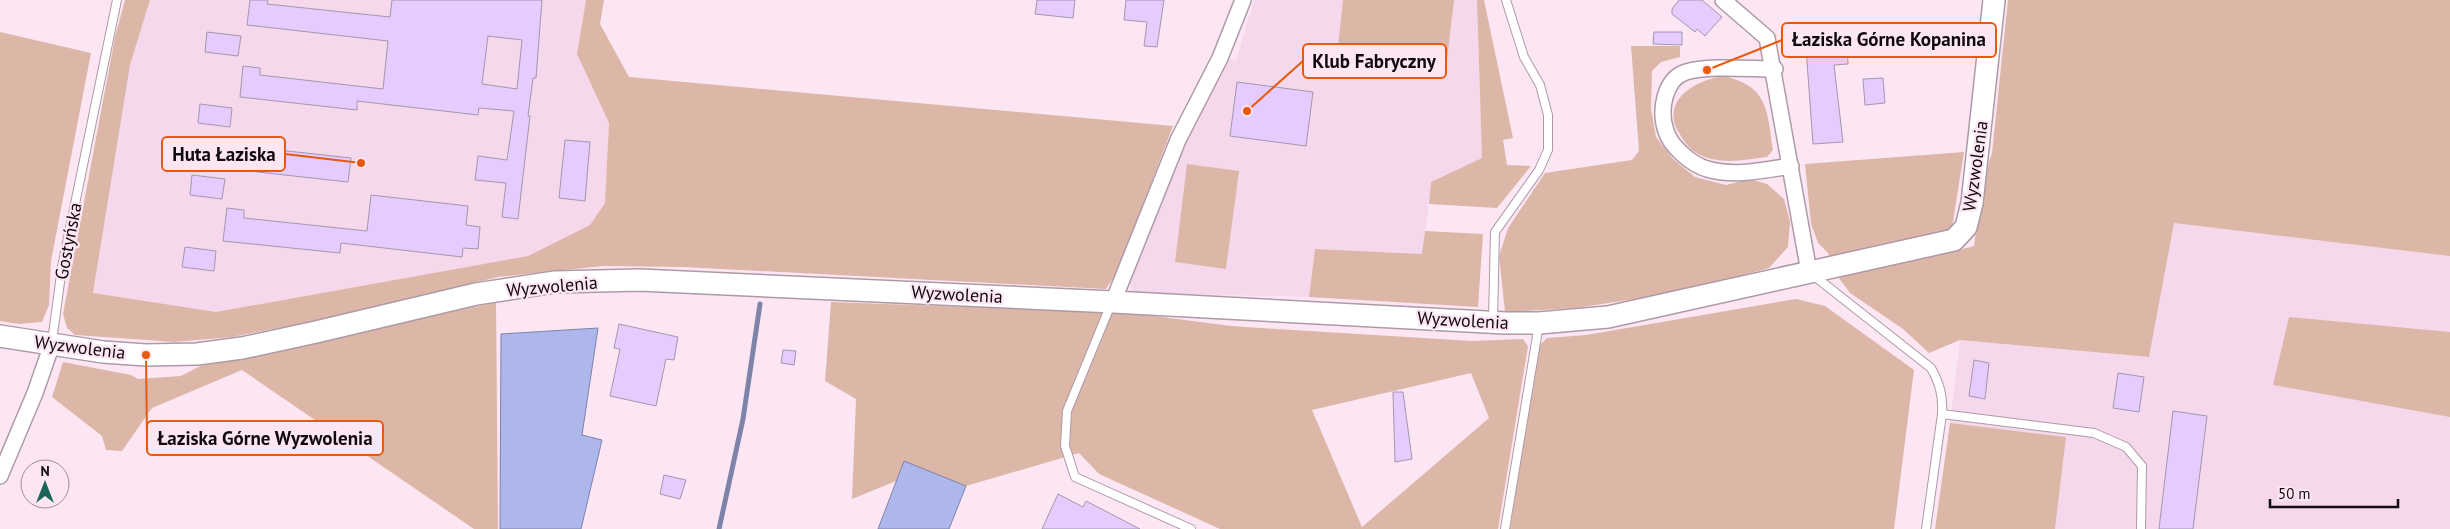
<svg xmlns="http://www.w3.org/2000/svg" width="2450" height="529" viewBox="0 0 2450 529" font-family="'PT Sans',sans-serif">
  <style>
    .built { fill: #f5d8eb }
    .green { fill: #dcb7a8; fill-rule: evenodd }
    .water { fill: #adb7eb; stroke: #7e83a9 }
    .lines { fill: none; stroke-linecap: round; stroke-linejoin: round }
    .stream { stroke: #7e83a9; stroke-width: 5 }
    .building { fill: #e5cbfe; stroke: #a298ac; fill-rule: evenodd }
    .lane-casing { stroke: #ae9aa7; stroke-width: 10 }
    .street-casing { stroke: #ae9aa7; stroke-width: 18 }
    .secondary-casing { stroke: #ae9aa7; stroke-width: 24 }
    .lane { stroke: #fff; stroke-width: 8 }
    .street { stroke: #fff; stroke-width: 15 }
    .secondary { stroke: #fff; stroke-width: 21 }
    .labels { text-anchor: middle; dominant-baseline: central; stroke-width: 4.5; stroke-linejoin: round; paint-order: stroke }
    .street-label { font-size: 18px; fill: #10090e; stroke: #fce6f4 }
    .leader { fill: none; stroke: #e8590c; stroke-width: 2 }
    .callout-dot { fill: #e8590c; stroke: #fce6f4; stroke-width: 2 }
    .callout { fill: #fce6f4; stroke: #e8590c; stroke-width: 2 }
    .callout-label { font-size: 19px; text-anchor: middle; font-weight: bold; fill: #10090e }
  </style>
  <rect width="100%" height="100%" fill="#fce6f4"/>
  <!-- built -->
  <g class="built">
    <polygon points="150,0 586,0 577,54 609,123 605,203 590,225 528,256 217,312 93,294 130,65"/>
    <polygon points="1254,0 1477,0 1482,158 1431,182 1423,254 1315,249 1309,297 1132,293 1129,279 1179,149 1228,58 1236,61"/>
    <polygon points="2173,223 2450,256 2450,529 2055,529 2066,437 1950,423 1960,340 2149,357"/>
  </g>
  <!-- green -->
  <g class="green">
    <polygon points="125,0 150,0 130,65 93,293 216,312 528,256 590,225 605,203 609,123 577,54 586,0 604,0 600,24 629,77 1173,126 1117,272 1106,289 683,267 603,266 498,277 325,319 232,337 174,342 75,335 67,328 63,314 115,37"/>
    <polygon points="1343,0 1454,0 1447,60 1338,47"/>
    <polygon points="1477,0 1484,0 1513,138 1503,140 1507,165 1531,166 1497,208 1429,204 1431,182 1482,158"/>
    <polygon points="2008,0 2450,0 2450,256 2174,223 2149,357 1960,340 1929,353 1903,329 1850,293 1838,277 1828,253 1818,243 1811,224 1805,164 1964,152 1948,253 1974,246 1982,184 1992,153"/>
    <polygon points="0,32 91,53 51,261 49,305 42,322 19,324 0,321"/>
    <polygon points="1631,46 1680,46 1680,57 1661,62 1652,71 1651,109 1656,137 1673,159 1695,177 1726,185 1750,179 1767,184 1784,199 1790,222 1788,247 1769,268 1680,292 1576,308 1505,312 1499,256 1508,228 1545,173 1632,160 1639,151"/>
    <path d="M1723,76C1769,86 1767,111 1773,150L1767,157C1744,160 1716,166 1695,152C1688,148 1682,138 1678,131C1661,99 1697,80 1723,76Z"/>
    <polygon points="1187,164 1239,171 1226,269 1175,262"/>
    <polygon points="1425,231 1483,234 1478,307 1309,297 1315,249 1422,254"/>
    <polygon points="1796,299 1825,306 1914,370 1894,529 1510,529 1539,346 1547,338 1586,335"/>
    <polygon points="496,302 498,529 474,529 242,370 152,408 122,451 106,450 102,436 52,397 63,362 131,375 138,379 181,376 204,364 247,357"/>
    <path d="M831,302L1131,313L1231,326L1277,329L1472,341L1523,339L1528,346L1498,529H1220L1099,474L1079,453L966,486L904,462L896,481L852,499L856,399L825,381ZM1471,373L1489,418L1362,527L1312,410Z"/>
    <polygon points="2289,317 2450,332 2450,417 2273,385"/>
    <polygon points="1950,423 2066,437 2055,529 1935,529"/>
  </g>
  <!-- water -->
  <g class="water">
    <polygon points="598,328 582,435 602,440 581,529 500,529 501,334"/>
    <polygon points="904,461 966,486 949,529 878,529"/>
  </g>
  <g class="lines">
    <!-- stream -->
    <polyline class="stream" points="719,529 743,419 760,304"/>
  </g>
  <!-- building -->
  <g class="building">
    <path d="M250,0H268L267,4L390,17L392,0H542L536,78H533L528,116H530L518,219L502,217L506,183L475,180L478,156L507,160L514,111L479,108L478,115L357,101V110L240,97L243,66L260,68V75L383,89L388,41L247,25ZM488,36L522,40L517,89L482,84Z"/>
    <polygon points="1037,0 1075,0 1073,18 1035,14"/>
    <polygon points="1126,0 1164,0 1157,47 1144,46 1147,22 1124,20"/>
    <polygon points="1679,0 1702,0 1722,17 1705,36 1697,29 1695,32 1672,14 1672,9"/>
    <polygon points="207,32 241,36 238,56 205,52"/>
    <polygon points="1654,32 1682,32 1682,45 1653,44"/>
    <polygon points="1847,41 1848,64 1834,65 1843,142 1813,144 1806,48 1818,47 1817,43"/>
    <polygon points="1883,78 1885,103 1865,105 1863,79"/>
    <polygon points="1237,82 1313,92 1306,146 1230,136"/>
    <polygon points="200,104 232,108 230,127 198,123"/>
    <polygon points="235,137 252,139 251,147 351,158 348,182 231,169"/>
    <polygon points="565,140 590,142 585,201 559,198"/>
    <polygon points="192,175 225,179 222,199 190,195"/>
    <polygon points="371,195 468,206 466,225 480,227 478,249 463,248 462,257 341,243 340,253 223,241 227,208 244,210 244,218 367,231"/>
    <polygon points="185,247 216,251 214,271 182,267"/>
    <polygon points="619,324 678,337 674,360 666,359 656,406 610,396 620,349 614,348"/>
    <polygon points="783,350 796,351 794,365 781,363"/>
    <polygon points="1974,360 1989,363 1985,399 1969,396"/>
    <polygon points="2118,373 2144,377 2139,412 2113,408"/>
    <polygon points="1393,392 1403,392 1412,459 1395,462"/>
    <polygon points="2173,411 2207,416 2193,529 2159,529"/>
    <polygon points="664,475 686,480 680,499 660,494"/>
    <polygon points="1058,494 1083,507 1086,501 1140,529 1042,529"/>
  </g>
  <g class="lines">
    <!-- lane casing -->
    <g class="lane-casing">
      <g id="lane">
        <path d="M1813,275L1931,368C1940,384 1943,396 1942,414L1926,529"/>
        <polyline points="1111,304 1067,411 1065,446 1075,477 1191,529"/>
        <polyline points="1493,320 1495,232 1539,170 1548,150 1548,115 1540,85 1524,57 1506,0"/>
        <polyline points="52,342 62,267 117,0"/>
        <polyline points="1942,414 2094,433 2126,447 2142,466 2141,529"/>
        <polyline points="1505,529 1539,324"/>
      </g>
    </g>
    <!-- street casing -->
    <g class="street-casing">
      <g id="street">
        <polyline points="1723,0 1767,38 1809,272"/>
        <path d="M1775,69C1751,69 1707,65 1686,72C1664,79 1659,111 1666,131C1671,147 1691,164 1707,169C1735,177 1764,170 1791,166"/>
        <polyline points="1113,302 1178,140 1220,58 1243,0"/>
        <polyline points="0,476 35,393 52,344"/>
      </g>
    </g>
    <!-- secondary casing -->
    <g class="secondary-casing">
      <polyline id="secondary" points="0,336 103,352 146,355 197,354 242,348 316,332 476,294 555,282 640,280 1113,302 1505,323 1539,323 1608,317 1954,240 1966,227 1972,203 1994,0"/>
    </g>
    <!-- lane -->
    <use href="#lane" class="lane"/>
    <!-- street -->
    <use href="#street" class="street"/>
    <!-- secondary -->
    <use href="#secondary" class="secondary"/>
  </g>
  <g class="labels">
    <!-- street labels -->
    <g class="street-label">
      <text transform="translate(1975 166) rotate(-82)">Wyzwolenia</text>
      <text transform="translate(68 241) rotate(-79)">Gostyńska</text>
      <text transform="translate(552 286) rotate(-5)">Wyzwolenia</text>
      <text transform="translate(957 294) rotate(3)">Wyzwolenia</text>
      <text transform="translate(1463 320) rotate(3)">Wyzwolenia</text>
      <text transform="translate(80 347) rotate(7)">Wyzwolenia</text>
    </g>
  </g>
  <!-- callouts -->
  <path class="leader" d="M1707 70L1782 40M1247 111L1303 61M361 163L285 154M146 355L147 438"/>
  <g class="callout-dot">
    <circle cx="1707" cy="70" r="5"/>
    <circle cx="1247" cy="111" r="5"/>
    <circle cx="361" cy="163" r="5"/>
    <circle cx="146" cy="355" r="5"/>
  </g>
  <g class="callout">
    <rect x="1782" y="23" width="214" height="34" rx="5"/>
    <rect x="1303" y="44" width="143" height="34" rx="5"/>
    <rect x="162" y="137" width="123" height="34" rx="5"/>
    <rect x="147" y="421" width="236" height="34" rx="5"/>
  </g>
  <g class="callout-label">
    <text x="1889" y="46">Łaziska Górne Kopanina</text>
    <text x="1374" y="68">Klub Fabryczny</text>
    <text x="224" y="161">Huta Łaziska</text>
    <text x="265" y="445">Łaziska Górne Wyzwolenia</text>
  </g>
  <!-- north arrow -->
  <g transform="translate(45 484)"><circle r="24" fill="#fce6f4" stroke="#9e8e98"/>
  <path d="M0-4L9 19L0 12L-9 19Z" fill="#1b6459"/>
  <text y="-8" font-size="14" font-weight="bold" text-anchor="middle" fill="#10090e">N</text>
  </g>
  <!-- scale -->
  <path d="M2270 499v8h128v-8" fill="none" stroke="#10090e" stroke-width="2.5"/>
  <text x="2278" y="499" font-size="15" fill="#10090e" stroke="#fce6f4" stroke-width="4" paint-order="stroke">50 m</text>
</svg>
